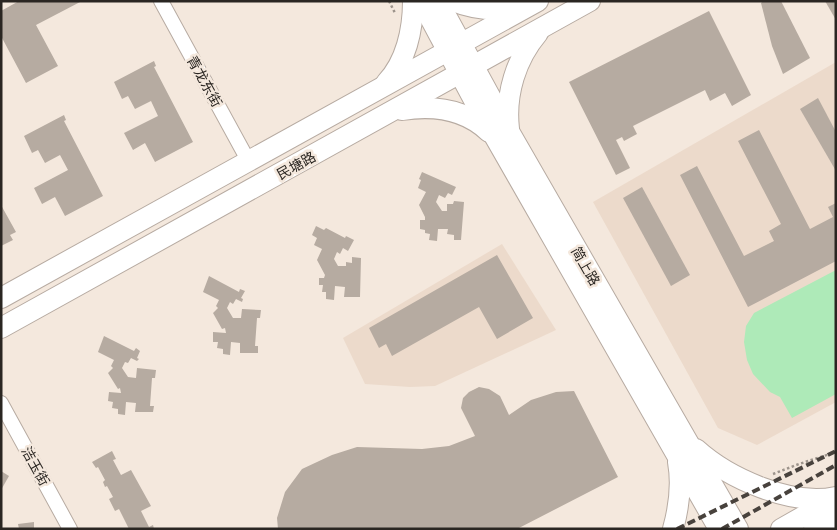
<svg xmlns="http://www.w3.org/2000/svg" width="837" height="530" viewBox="0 0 837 530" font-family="Inter,'Noto Sans SC',sans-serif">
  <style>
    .built { fill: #ecdacb }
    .green { fill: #aeeab8 }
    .building { fill: #b6aba1 }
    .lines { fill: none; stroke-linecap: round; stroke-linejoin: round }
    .minor-casing { stroke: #b7aba2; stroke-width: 16 }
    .secondary-casing { stroke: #b7aba2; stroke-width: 22 }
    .path { stroke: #9d948c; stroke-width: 2.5; stroke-dasharray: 2.5 2.5; stroke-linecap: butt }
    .minor { stroke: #fff; stroke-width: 14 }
    .secondary { stroke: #fff; stroke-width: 20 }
    .rail { stroke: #48423d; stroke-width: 4; stroke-dasharray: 8 4; stroke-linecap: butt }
    .labels { text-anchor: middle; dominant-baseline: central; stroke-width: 5; stroke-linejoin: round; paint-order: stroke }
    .street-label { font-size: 14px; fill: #2a2622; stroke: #f4e8dd }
  </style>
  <rect width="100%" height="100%" fill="#f4e8dd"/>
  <!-- built -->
  <g class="built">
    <polygon points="836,62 836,402 757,445 718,428 593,202"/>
    <polygon points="502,244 556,330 435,386 410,387 365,384 343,338"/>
  </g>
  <!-- green -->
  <polygon class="green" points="836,270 836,394 792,418 780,397 770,392 753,374 747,360 744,342 746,326 754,313"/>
  <!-- building -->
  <g class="building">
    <polygon points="19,1 82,1 36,25 58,66 26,83 1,36 1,11"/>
    <polygon points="763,1 781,1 810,58 783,74 772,46 761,3"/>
    <polygon points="825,1 836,1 836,20"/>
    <polygon points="709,11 751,95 732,106 725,93 710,101 705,90 633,126 637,134 624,141 622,137 616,140 630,168 616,175 569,82"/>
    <polygon points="154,61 156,66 154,67 193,142 155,162 145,143 133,150 124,133 158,116 151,101 135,109 128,96 122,99 114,82"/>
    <polygon points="818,98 836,132 836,171 800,109"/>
    <polygon points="64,115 66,120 64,121 103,196 65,216 55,197 42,204 34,188 68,170 60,155 45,163 38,150 32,153 24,136"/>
    <polygon points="759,130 810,229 833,217 828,207 836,203 836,261 748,307 680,175 697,166 744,256 774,241 769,231 781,224 738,141"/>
    <polygon points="422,172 456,187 452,195 448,193 445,198 439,195 436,202 442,211 447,211 447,204 453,204 454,201 464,202 461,240 454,240 454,235 447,234 448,229 438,229 437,241 429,240 430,234 425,233 425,230 420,229 420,220 425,220 425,217 419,205 426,192 418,188 421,180 419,179"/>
    <polygon points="642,187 690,275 671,286 623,198"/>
    <polygon points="1,205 16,232 10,235 13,240 1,246"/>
    <polygon points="316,226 324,230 326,228 345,238 346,236 354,240 348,251 343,248 340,254 337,252 334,259 338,266 346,266 346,262 352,263 352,257 361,258 360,297 344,297 345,287 335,286 334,300 326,299 326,292 322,292 323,285 319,285 319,278 324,278 325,275 317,260 322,249 314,245 317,238 312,235"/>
    <polygon points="497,255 533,318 497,339 479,307 392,356 386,344 379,348 369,328"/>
    <polygon points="209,276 239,292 240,289 245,291 241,298 243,299 242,302 236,299 233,304 230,302 227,308 233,318 241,318 242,309 261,310 260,318 257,318 255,346 258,346 258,353 240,353 240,343 231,342 230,355 223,354 223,349 217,348 218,342 213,342 213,332 226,333 225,328 222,329 213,313 218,308 216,306 219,300 203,292"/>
    <polygon points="104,336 134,351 136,348 140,351 137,358 139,359 137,361 131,358 128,363 125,362 122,368 128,377 136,378 137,368 156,370 155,378 152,378 150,406 154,406 153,412 135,412 136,403 126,402 125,415 118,414 118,409 112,408 113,402 108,401 109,392 121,393 120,388 118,389 108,373 113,368 111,366 114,360 98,352"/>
    <polygon points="479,387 489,389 500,396 509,415 531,400 556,392 574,391 618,477 517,529 278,529 277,518 285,492 302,469 332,455 357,447 422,449 449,446 475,436 461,408 463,398 469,392"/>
    <polygon points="112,451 116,459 113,460 121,475 131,470 151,506 141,511 149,527 153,525 154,529 129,529 119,509 115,511 109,499 113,497 107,486 105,487 103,482 105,480 98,467 96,468 92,462"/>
    <polygon points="1,471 9,476 1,490"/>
    <polygon points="34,522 34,529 19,529 18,524"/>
  </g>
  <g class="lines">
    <!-- minor casing -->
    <g class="minor-casing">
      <g id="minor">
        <polyline points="161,1 249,162"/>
        <polyline points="1,403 70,529"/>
      </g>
    </g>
    <!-- secondary casing -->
    <g class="secondary-casing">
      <g id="secondary">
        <polyline points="421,1 476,104 719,529"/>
        <polyline points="438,1 510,133 738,529"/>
        <path d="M453,1C475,10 497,11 519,7"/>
        <path d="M386,83C406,62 413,30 413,1"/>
        <path d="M402,110C434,105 465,109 489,132"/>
        <path d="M509,129C505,94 516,59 538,33"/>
        <polyline points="1,298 538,1"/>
        <polyline points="1,328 590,1"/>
        <path d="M696,449C728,478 792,507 836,497"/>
        <path d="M673,529C679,507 682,484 678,462"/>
        <polyline points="781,529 832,500"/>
        <polyline points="814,529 836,516"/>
      </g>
    </g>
    <!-- path -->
    <g class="path">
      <polyline points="389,1 395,13"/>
      <polyline points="773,474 799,464 836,452"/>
    </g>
    <!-- minor -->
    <use href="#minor" class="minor"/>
    <!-- secondary -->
    <use href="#secondary" class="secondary"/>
    <!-- rail -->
    <g class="rail">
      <polyline points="677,529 836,451"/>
      <polyline points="722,529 836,465"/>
    </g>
  </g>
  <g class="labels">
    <!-- street labels -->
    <g class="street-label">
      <text transform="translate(205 81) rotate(61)">青龙东街</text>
      <text transform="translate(296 165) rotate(-29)">民塘路</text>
      <text transform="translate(586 266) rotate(60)">简上路</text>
      <text transform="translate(36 466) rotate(61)">洁玉街</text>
    </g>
  </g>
  <!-- border -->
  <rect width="837" height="530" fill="none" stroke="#2a2622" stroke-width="5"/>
</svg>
